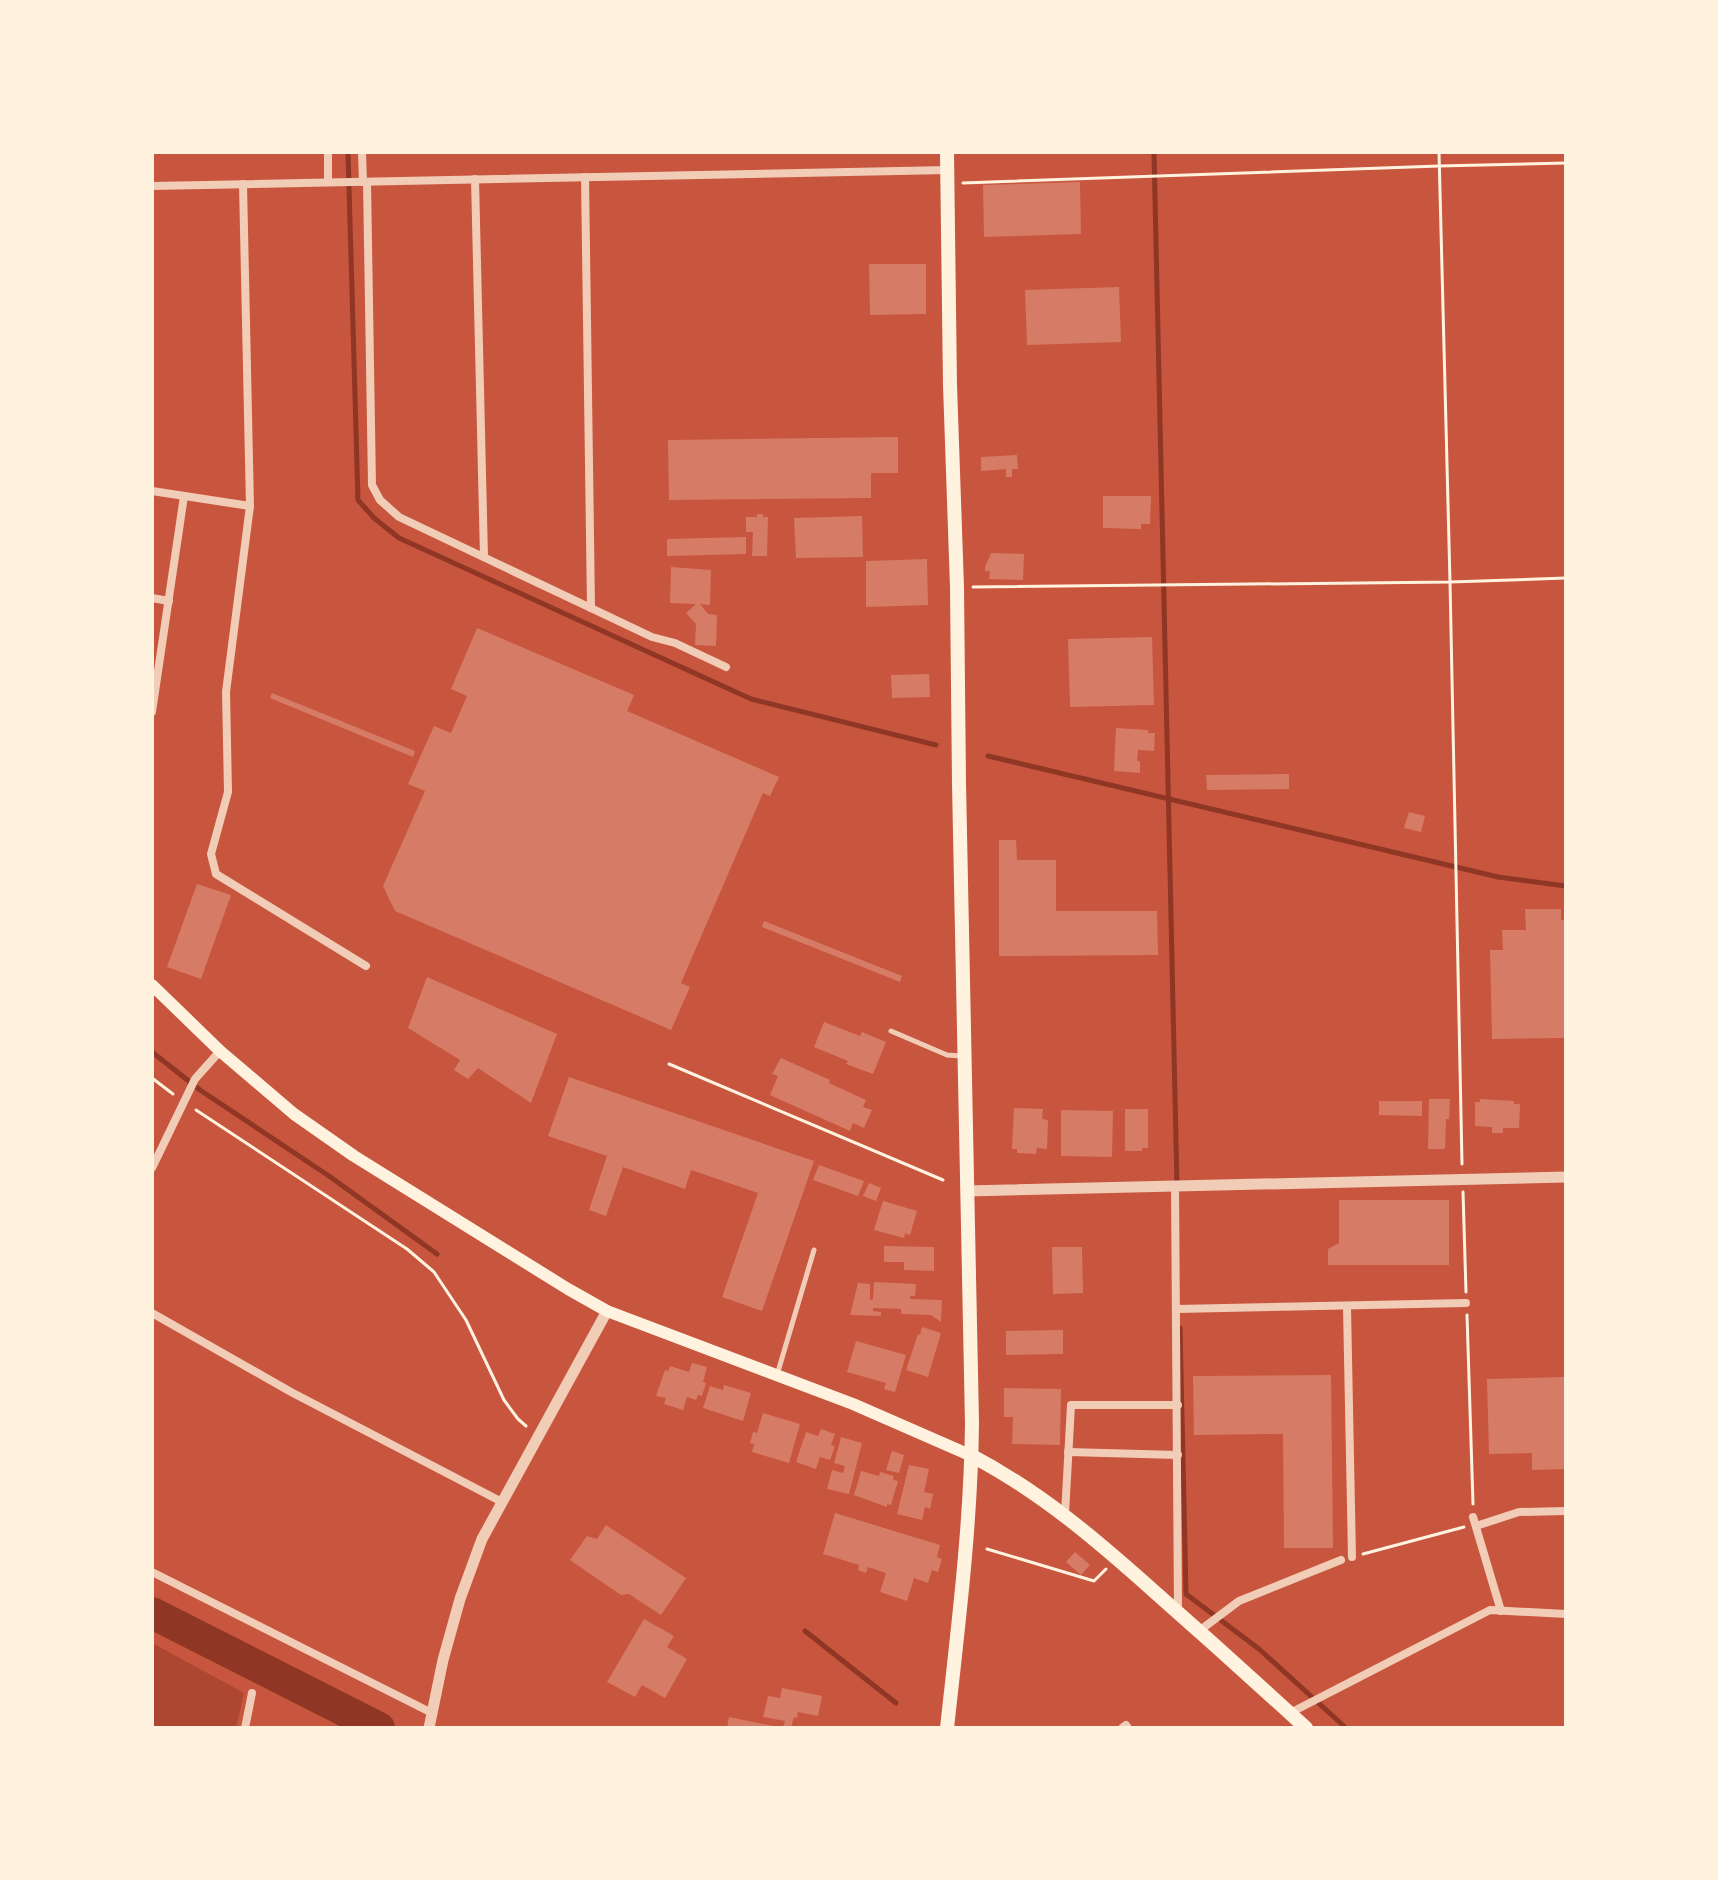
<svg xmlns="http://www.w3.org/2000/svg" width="1718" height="1880" viewBox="0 0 1718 1880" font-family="'Roboto Condensed',sans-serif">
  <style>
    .green { fill: #ae4732 }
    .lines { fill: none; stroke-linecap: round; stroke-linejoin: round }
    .stream { stroke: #8f3625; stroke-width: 5 }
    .river { stroke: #8f3625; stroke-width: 32 }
    .building { fill: #d67c66 }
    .path { stroke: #fff3e0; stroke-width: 3 }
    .service { stroke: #f1ccb7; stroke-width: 5 }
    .minor { stroke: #f1ccb7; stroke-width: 8 }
    .tertiary { stroke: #f1ccb7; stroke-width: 11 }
    .secondary { stroke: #fff3e0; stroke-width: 12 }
    .primary { stroke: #fff3e0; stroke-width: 14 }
  </style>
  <rect width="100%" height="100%" fill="#c8553d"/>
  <!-- green -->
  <polygon class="green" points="152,1643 244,1693 236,1728 152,1728"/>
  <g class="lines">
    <!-- stream -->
    <g class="stream">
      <polyline points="348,152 358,500 374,518 399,538 751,699 936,745"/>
      <polyline points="1154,152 1177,1186"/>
      <polyline points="988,756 1498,877 1566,886"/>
      <polyline points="152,1052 200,1090 329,1176 437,1254"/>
      <polyline points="1180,1328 1186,1594 1259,1649 1346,1728"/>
      <polyline points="805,1631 896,1703"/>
    </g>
    <!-- river -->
    <polyline class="river" points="152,1613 379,1728"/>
  </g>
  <!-- building -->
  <g class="building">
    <polygon points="1080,182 1081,234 984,237 983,185"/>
    <polygon points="869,264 926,264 926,314 870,315"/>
    <polygon points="1119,287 1121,342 1027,345 1025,290"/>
    <polygon points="898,437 898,473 871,473 871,498 669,500 668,440"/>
    <polygon points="1017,455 1018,469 1012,469 1012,477 1006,477 1006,469 981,471 981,457"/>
    <polygon points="1103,496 1151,496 1150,524 1141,524 1141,529 1103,528"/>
    <polygon points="757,514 763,514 763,517 768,517 767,556 752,556 753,532 746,532 746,517 757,517"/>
    <polygon points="862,516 863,557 796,558 794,518"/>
    <polygon points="746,537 746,554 667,556 667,539"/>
    <polygon points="991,553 1024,554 1023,580 989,579 990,571 985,571 985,567"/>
    <polygon points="927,559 928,605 866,607 866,561"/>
    <polygon points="671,567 711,570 710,605 700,604 708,614 717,615 716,646 695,645 696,624 686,613 696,604 670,603"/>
    <polygon points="477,628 634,695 627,711 779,777 770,796 763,793 681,983 690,987 671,1030 395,911 383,886 425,791 408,784 434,726 451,733 467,696 451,689"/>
    <polygon points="1152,637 1154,705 1070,707 1068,639"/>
    <polygon points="929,674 930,697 892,698 891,675"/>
    <polygon points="272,693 415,751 413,757 270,698"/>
    <polygon points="1116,728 1148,730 1148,733 1155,733 1154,751 1138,750 1137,761 1140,761 1140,773 1114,771"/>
    <polygon points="1289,774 1289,789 1207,790 1206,775"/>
    <polygon points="1409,812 1425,816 1421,832 1404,828"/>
    <polygon points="999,840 1016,840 1017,860 1056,860 1056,911 1157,911 1158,955 999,956"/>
    <polygon points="197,884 231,895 201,979 167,967"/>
    <polygon points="1525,909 1561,909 1561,920 1566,920 1566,1038 1492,1039 1490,950 1503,950 1502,930 1526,930"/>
    <polygon points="764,921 902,976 900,982 762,927"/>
    <polygon points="427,977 557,1034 531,1103 478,1068 468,1079 454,1070 460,1060 408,1028"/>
    <polygon points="824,1022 860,1036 862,1032 886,1042 873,1074 846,1064 848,1061 814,1047"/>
    <polygon points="781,1058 830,1080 829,1083 866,1100 863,1107 872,1110 864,1128 853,1123 850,1131 770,1095 778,1076 772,1074"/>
    <polygon points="569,1077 814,1161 762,1311 722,1297 758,1193 691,1170 685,1189 623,1167 606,1216 589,1210 607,1156 548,1136"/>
    <polygon points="1429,1099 1450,1099 1449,1119 1446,1119 1445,1149 1428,1149"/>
    <polygon points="1480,1099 1514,1101 1514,1104 1520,1104 1519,1128 1503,1128 1503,1133 1492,1133 1492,1127 1475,1126 1475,1102 1480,1102"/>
    <polygon points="1379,1101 1422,1101 1422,1116 1379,1115"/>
    <polygon points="1014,1108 1043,1109 1042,1119 1048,1120 1047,1149 1037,1148 1036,1154 1017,1153 1017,1149 1012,1149"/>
    <polygon points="1125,1109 1148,1109 1148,1148 1142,1148 1142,1151 1125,1151"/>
    <polygon points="1061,1110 1113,1111 1112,1157 1061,1156"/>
    <polygon points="819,1165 864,1181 858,1196 813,1180"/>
    <polygon points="869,1183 881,1188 876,1201 863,1196"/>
    <polygon points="1339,1200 1449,1200 1449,1265 1328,1265 1328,1249 1339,1243"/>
    <polygon points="883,1201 917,1211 910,1235 905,1233 904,1238 874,1230"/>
    <polygon points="884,1246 934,1247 934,1271 904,1270 904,1262 884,1262"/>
    <polygon points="1052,1247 1082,1247 1083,1293 1053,1294"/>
    <polygon points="874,1282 916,1284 915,1296 910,1296 910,1299 942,1300 941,1322 931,1315 901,1314 901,1309 873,1308 873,1311 881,1312 881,1316 850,1315 858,1283 870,1284 870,1300 873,1299"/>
    <polygon points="922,1327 941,1333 928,1377 906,1370 918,1334 920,1335"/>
    <polygon points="1063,1330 1063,1354 1006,1355 1006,1331"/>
    <polygon points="856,1341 906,1355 895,1392 884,1389 886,1383 847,1372"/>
    <polygon points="692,1363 707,1367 703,1382 706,1383 702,1396 698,1395 696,1400 687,1397 683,1410 664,1404 666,1398 656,1396 665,1370 668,1371 670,1366 689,1372"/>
    <polygon points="1331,1375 1333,1548 1284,1548 1283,1434 1194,1435 1193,1376"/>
    <polygon points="1566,1377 1566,1469 1532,1470 1532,1453 1489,1454 1487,1379"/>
    <polygon points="724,1385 751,1393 743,1421 703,1408 710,1386 723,1390"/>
    <polygon points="1004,1388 1061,1389 1060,1445 1012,1444 1013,1417 1004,1417"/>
    <polygon points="763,1413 800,1424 789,1463 752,1452 754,1444 750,1443 753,1432 757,1433"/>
    <polygon points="821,1429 835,1434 831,1445 835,1446 830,1460 820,1457 816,1469 796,1462 806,1432 818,1436"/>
    <polygon points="841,1437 862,1443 849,1494 827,1489 832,1470 843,1473 845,1466 834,1463"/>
    <polygon points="892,1451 904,1455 899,1473 886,1470"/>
    <polygon points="909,1465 929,1469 924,1492 933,1494 930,1509 925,1507 922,1520 897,1514"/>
    <polygon points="861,1471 879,1476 880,1472 894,1476 893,1480 898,1481 891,1505 887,1504 887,1507 854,1495"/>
    <polygon points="835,1513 940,1545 937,1557 942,1559 938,1572 932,1570 928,1583 914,1578 907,1601 880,1592 886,1573 868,1567 866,1573 858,1570 859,1565 823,1554"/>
    <polygon points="606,1525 686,1578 661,1615 629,1594 621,1595 570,1560 587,1536 597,1539"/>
    <polygon points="1075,1552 1090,1565 1081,1575 1066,1562"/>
    <polygon points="644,1619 674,1636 667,1647 687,1659 665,1698 642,1685 635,1697 607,1682"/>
    <polygon points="782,1688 822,1696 818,1716 798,1712 797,1718 794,1717 791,1728 783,1728 785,1721 763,1717 768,1696 780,1698"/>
    <polygon points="729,1717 778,1727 778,1728 727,1728"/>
  </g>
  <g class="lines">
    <!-- path -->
    <g class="path">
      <polyline points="1439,152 1450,582 1462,1164"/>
      <polyline points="963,183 1439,166 1566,163"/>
      <polyline points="973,587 1450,582 1566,578"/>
      <polyline points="669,1064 943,1180"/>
      <polyline points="152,1078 173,1094"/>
      <polyline points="196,1110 407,1249 434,1272 466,1320 504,1400 518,1419 526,1426"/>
      <polyline points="1463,1192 1466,1292"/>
      <polyline points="1467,1315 1473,1504"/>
      <polyline points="987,1549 1094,1581 1106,1569"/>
      <polyline points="1363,1554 1464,1527"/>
    </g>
    <!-- service -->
    <g class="service">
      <polyline points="891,1031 947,1055 961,1056"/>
      <polyline points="777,1375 814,1250"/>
    </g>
    <!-- minor -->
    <g class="minor">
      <polyline points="328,152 328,182"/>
      <polyline points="362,152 363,182"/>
      <polyline points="585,177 591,608"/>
      <polyline points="475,179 484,557"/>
      <polyline points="367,182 372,485 380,500 399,517 652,637 675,643 726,667"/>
      <polyline points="243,184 250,506 226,692 228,792 211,854 216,874 366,966"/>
      <polyline points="152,186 948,170"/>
      <polyline points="152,491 250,506"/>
      <polyline points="152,598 169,601"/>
      <polyline points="152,712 184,496"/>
      <polyline points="152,1168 195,1079 220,1051"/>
      <polyline points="1175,1185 1178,1611"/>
      <polyline points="1347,1307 1352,1557"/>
      <polyline points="1177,1309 1466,1303"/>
      <polyline points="152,1313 291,1392 502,1502"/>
      <polyline points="1068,1452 1178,1455"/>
      <polyline points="1065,1514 1071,1405 1178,1405"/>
      <polyline points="1473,1517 1501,1611"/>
      <polyline points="1476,1526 1519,1512 1566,1511"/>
      <polyline points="152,1572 432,1713"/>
      <polyline points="1199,1631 1239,1601 1341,1560"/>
      <polyline points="1290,1713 1490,1610 1566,1614"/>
      <polyline points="245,1728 252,1693"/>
      <polyline points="1122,1728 1126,1725 1128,1728"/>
    </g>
    <!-- tertiary -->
    <g class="tertiary">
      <polyline points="967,1191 1566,1177"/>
      <polyline points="429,1728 443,1660 460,1599 482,1539 607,1311"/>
    </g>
    <!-- secondary -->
    <polyline class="secondary" points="152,985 220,1051 294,1114 354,1156 568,1289 607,1311 853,1404 972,1456"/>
    <!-- primary -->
    <g class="primary">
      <path d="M972,1456C1041,1492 1099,1542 1157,1594C1207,1638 1257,1683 1306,1728"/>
      <path d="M947,1728C958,1627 971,1525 972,1423L959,784L957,587L950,385L947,152"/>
    </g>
  </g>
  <!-- border -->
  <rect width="1718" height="1880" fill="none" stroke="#fff3e0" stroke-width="308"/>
</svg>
